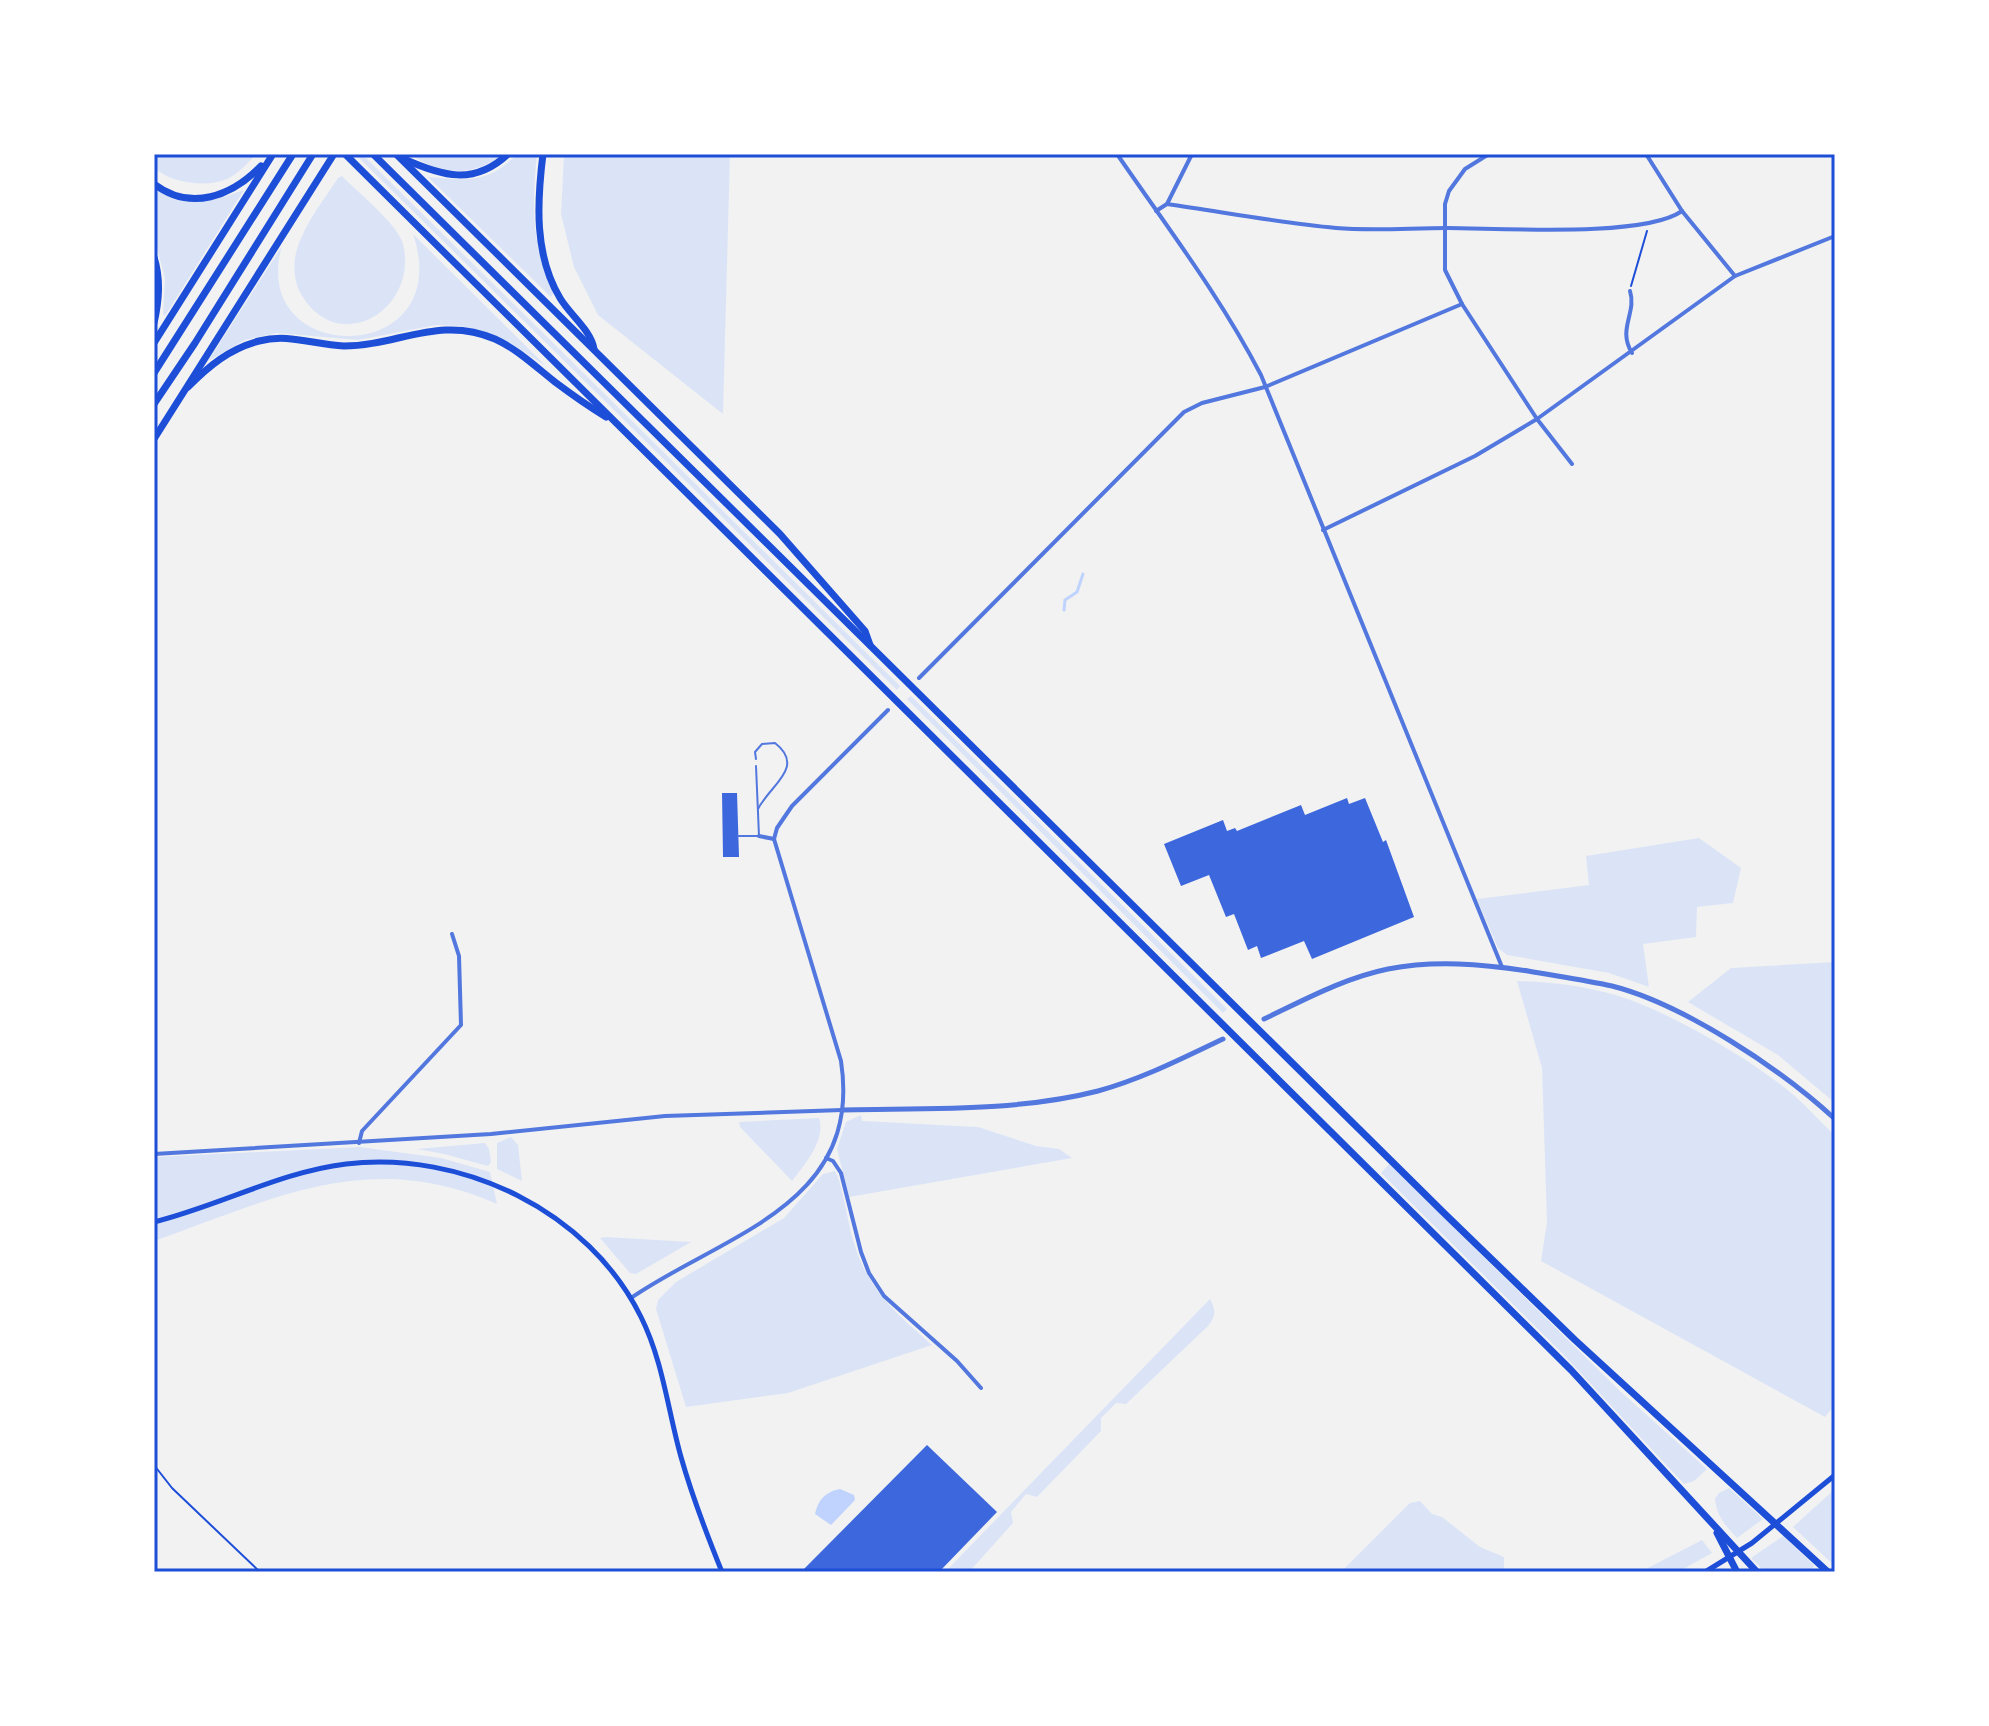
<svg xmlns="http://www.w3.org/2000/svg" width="1989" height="1726" viewBox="0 0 1989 1726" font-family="'Golos Text',sans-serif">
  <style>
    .green { fill: #dbe4f7 }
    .water { fill: #bfd3fe }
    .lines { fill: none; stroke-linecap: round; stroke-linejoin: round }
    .stream { stroke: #bfd3fe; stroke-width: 3 }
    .building { fill: #3d67dc }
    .path { stroke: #1d4ed8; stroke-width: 2 }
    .service { stroke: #5277de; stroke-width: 2 }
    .minor { stroke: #5277de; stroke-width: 4 }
    .tertiary { stroke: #5277de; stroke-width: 5 }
    .secondary { stroke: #1d4ed8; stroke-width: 5 }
    .motorway { stroke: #1d4ed8; stroke-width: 7 }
    .neatline { fill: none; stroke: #1d4ed8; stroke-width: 3 }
  </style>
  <rect width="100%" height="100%" fill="#f2f2f2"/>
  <!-- green -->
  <g class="green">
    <path d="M154,154H256C248,163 238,174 227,179C206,188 169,183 154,167Z"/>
    <polygon points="355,154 362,154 900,686 897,690"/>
    <path d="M410,154H503C473,178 440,175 410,154Z"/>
    <path d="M517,154H537C532,203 531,248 554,293L551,297L428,177C465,180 487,185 517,154Z"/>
    <polygon points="564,154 730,154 723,414 598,315 574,267 561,214"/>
    <path d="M342,176C357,192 398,224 403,244C419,310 338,358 301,294C294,282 293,266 296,253C303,226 323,201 338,178Z"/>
    <path d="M154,189C186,208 212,202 244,190L165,316L163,314L165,278L154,237Z"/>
    <path d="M413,234L546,366L502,338L461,326L436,325L358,340L277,333L245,340L208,361L282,246C247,368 458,368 413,234Z"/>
    <polygon points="911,696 1227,1009 1223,1013 907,699"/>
    <polygon points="1699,838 1741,868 1733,903 1697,907 1696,937 1643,944 1649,987 1609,973 1507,955 1498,948 1477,899 1589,885 1586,856"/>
    <polygon points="1835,962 1835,1103 1778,1055 1688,1002 1731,968"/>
    <path d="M1517,981C1548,982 1578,985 1608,993C1661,1006 1755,1061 1796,1097C1809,1109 1822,1123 1835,1136V1405L1825,1417L1541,1261L1547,1222L1542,1068Z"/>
    <polygon points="861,1115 862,1121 978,1127 1036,1146 1059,1149 1072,1158 849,1197 837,1149 846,1122"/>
    <path d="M819,1118C826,1140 805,1164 792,1181L740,1127L739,1122Z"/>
    <polygon points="511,1137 518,1145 522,1181 497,1169 497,1143"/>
    <polygon points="485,1143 489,1149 491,1162 488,1166 444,1154 417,1149"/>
    <path d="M360,1147L441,1158L490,1172L497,1204C369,1148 276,1198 154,1241V1157Z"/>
    <polygon points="1389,1164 1620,1391 1707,1469 1694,1481 1684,1484 1560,1351 1381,1173"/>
    <path d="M835,1171C843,1184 848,1225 854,1243C868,1290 897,1314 932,1345L788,1393L686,1407L656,1309L658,1300L676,1282L784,1218L823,1174Z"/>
    <polygon points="600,1238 606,1237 691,1242 636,1274 630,1273"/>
    <path d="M1210,1299C1216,1310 1216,1316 1208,1326L1126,1404L1116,1403L1101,1418V1431L1037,1497L1026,1494L1011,1512L1013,1523L969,1572H945Z"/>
    <path d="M1729,1488L1763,1519L1737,1538C1725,1525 1717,1517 1715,1499L1719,1493Z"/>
    <polygon points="1835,1489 1835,1566 1793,1527"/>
    <polygon points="1420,1501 1432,1514 1442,1517 1480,1547 1504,1557 1504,1572 1446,1570 1442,1572 1341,1572 1410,1503"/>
    <polygon points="1783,1536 1814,1565 1813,1568 1816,1572 1765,1572 1751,1558"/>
    <polygon points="1702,1540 1712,1553 1678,1572 1640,1572"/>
  </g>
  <!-- water -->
  <path class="water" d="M840,1489L854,1495L855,1500L831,1525L815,1514C818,1499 826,1492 840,1489Z"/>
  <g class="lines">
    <!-- stream -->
    <polyline class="stream" points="1064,610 1065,600 1077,592 1083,574"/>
  </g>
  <!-- building -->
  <g class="building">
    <polygon points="722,793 737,793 739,857 723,857"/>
    <polygon points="1347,798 1349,804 1365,798 1383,842 1386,840 1414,917 1312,959 1304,941 1261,958 1257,946 1248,950 1234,914 1226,917 1209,875 1181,886 1164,844 1223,820 1227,831 1235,828 1237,831 1301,805 1305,815"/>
    <polygon points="927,1445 997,1512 939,1572 801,1572"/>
  </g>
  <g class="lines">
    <!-- path -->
    <g class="path">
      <polyline points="1631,286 1647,231"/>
      <polyline points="154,1465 172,1488 260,1572"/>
    </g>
    <!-- service -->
    <g class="service">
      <path d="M756,759L755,752L762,744L775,743C806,767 770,785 758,809"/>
      <polyline points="738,836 759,836 756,766"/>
    </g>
    <!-- minor -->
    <g class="minor">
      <path d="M1117,154C1167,227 1220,296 1261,375L1502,967"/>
      <polyline points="1489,154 1465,169 1449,191 1445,204 1445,270 1462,304 1537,419 1572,464"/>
      <polyline points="1646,154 1682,211 1735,276"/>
      <path d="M1167,204C1223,212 1280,223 1336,228C1373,231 1410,228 1447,228C1499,228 1644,238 1682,211"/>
      <polyline points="1156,211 1167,204 1192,154"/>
      <path d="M1630,291C1637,313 1617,329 1632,353"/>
      <polyline points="1323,530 1475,456 1537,419 1735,276 1835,236"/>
      <polyline points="919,678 1184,412 1202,403 1265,387 1462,304"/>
      <polyline points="759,836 774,839"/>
      <polyline points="359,1143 362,1131 461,1025 459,956 452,934"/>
      <polyline points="154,1154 491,1134 665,1116 842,1110"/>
      <polyline points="826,1158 833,1161 841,1173 861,1252 869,1273 884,1296 957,1361 981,1388"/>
      <path d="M631,1298C724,1234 863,1206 841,1061L774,839L777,828L792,806L888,710"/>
    </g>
    <!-- tertiary -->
    <g class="tertiary">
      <path d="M1264,1019C1304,1000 1344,978 1388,969C1434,960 1482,964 1528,971C1556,976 1584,980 1612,986C1683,1004 1781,1069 1835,1119"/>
      <path d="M842,1110C926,1108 1016,1112 1098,1091C1142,1079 1183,1058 1223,1039"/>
    </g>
    <!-- secondary -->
    <g class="secondary">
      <path d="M154,1222C219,1206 280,1172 346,1164C462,1150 589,1211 641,1317C663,1361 668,1411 681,1457C692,1496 707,1535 722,1572"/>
      <polyline points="1705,1572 1752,1543 1835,1475"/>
    </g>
    <!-- motorway -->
    <g class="motorway">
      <polyline points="345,154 1571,1370 1757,1572"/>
      <polyline points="373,154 1446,1215 1575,1340 1828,1572"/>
      <polyline points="396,154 780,534 865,631 870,645"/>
      <path d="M543,154C537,202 534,255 560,298C570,315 591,330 594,349"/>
      <path d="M404,159C442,176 474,186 508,154"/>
      <path d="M154,184C191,212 232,196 261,166"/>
      <path d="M154,257C161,280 159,301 154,323"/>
      <polyline points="154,343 273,154"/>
      <polyline points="154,373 293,154"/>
      <path d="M188,387C209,366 229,349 259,341C289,333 314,345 344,346C397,346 440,315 495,339C517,349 536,367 555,382C571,394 588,406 606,417"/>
      <polyline points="154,404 195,343 313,154"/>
      <polyline points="154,439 334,154"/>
      <polyline points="1717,1533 1737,1572"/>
    </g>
  </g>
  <!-- border -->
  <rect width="1989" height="1726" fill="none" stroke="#ffffff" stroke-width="312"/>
  <rect x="156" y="156" width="1677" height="1414" class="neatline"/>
</svg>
